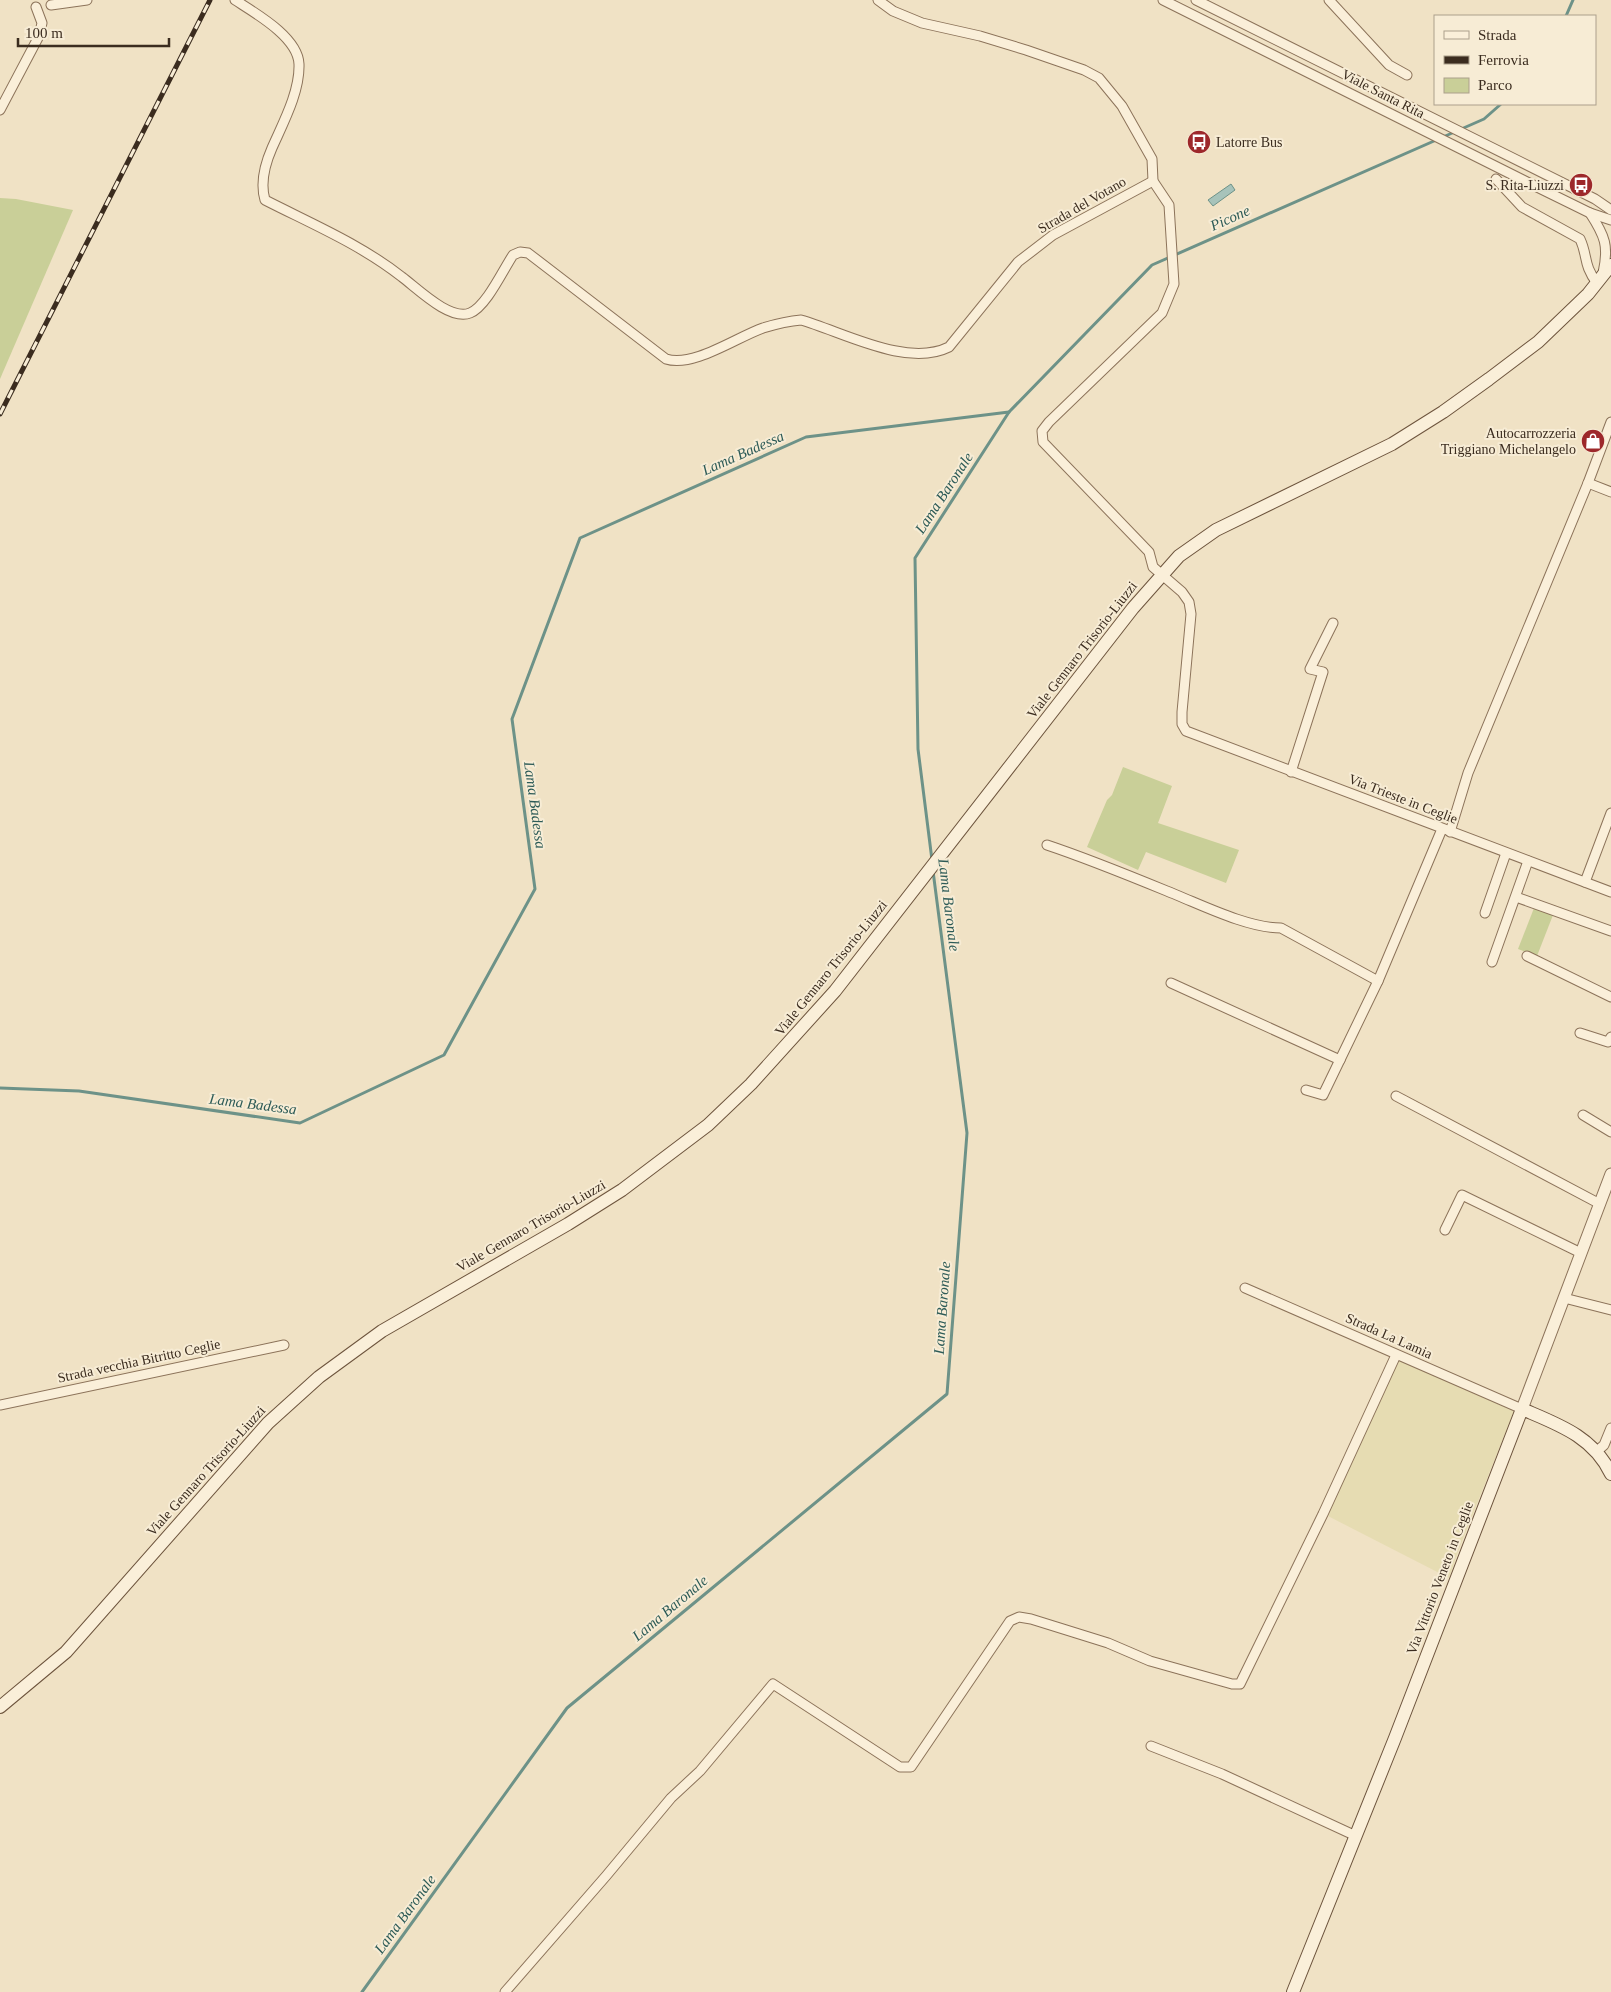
<svg xmlns="http://www.w3.org/2000/svg" width="1611" height="1992" viewBox="0 0 1611 1992" font-family="Georgia,serif">
  <style>
    .farmland { fill: #e6dcb2 }
    .green { fill: #c9cf98 }
    .water { fill: #a7c3ba; stroke: #6d9288 }
    .lines { fill: none; stroke-linecap: round; stroke-linejoin: round }
    .stream { stroke: #6d9288; stroke-width: 3 }
    .minor-casing { stroke: #8c735a; stroke-width: 11 }
    .tertiary-casing { stroke: #8c735a; stroke-width: 13 }
    .secondary-casing { stroke: #6d543d; stroke-width: 14 }
    .minor { stroke: #faefd9; stroke-width: 9 }
    .tertiary { stroke: #faefd9; stroke-width: 11 }
    .secondary { stroke: #faefd9; stroke-width: 12 }
    .rail-casing { stroke: #3b2c1f; stroke-width: 5 }
    .rail { stroke: #f7ecd5; stroke-width: 3; stroke-dasharray: 9; stroke-linecap: butt }
    .labels { text-anchor: middle; dominant-baseline: central; stroke-width: 4; stroke-linejoin: round; paint-order: stroke }
    .street-label { font-size: 14px; fill: #3b2c1f; stroke: #f7ecd5 }
    .poi-label { font-size: 14px; fill: #3b2c1f; stroke: #f7ecd5; text-anchor: end }
    .water-label { font-size: 15px; font-style: italic; fill: #2d5b57; stroke: #f7ecd5 }
  </style>
  <rect width="100%" height="100%" fill="#f0e2c5"/>
  <!-- farmland -->
  <polygon class="farmland" points="1398,1361 1401,1361 1514,1411 1459,1549 1449,1578 1324,1514"/>
  <!-- green -->
  <g class="green">
    <polygon points="0,198 16,199 73,210 0,379"/>
    <polygon points="1123,767 1172,786 1158,823 1239,850 1226,883 1146,852 1138,870 1087,847 1107,800 1112,795"/>
    <polygon points="1534,908 1553,915 1537,956 1518,949"/>
  </g>
  <!-- water -->
  <polygon class="water" points="1231,184 1235,190 1213,206 1208,200"/>
  <g class="lines">
    <!-- stream -->
    <g class="stream">
      <polyline points="1566,16 1573,0"/>
      <polyline points="932,860 918,749 915,558 1009,412 1152,265 1484,119 1501,104"/>
      <polyline points="0,1088 79,1091 300,1123 444,1055 535,889 512,719 580,538 806,437 1009,412"/>
      <polyline points="362,1992 567,1708 947,1394 967,1133 933,871"/>
    </g>
    <!-- minor casing -->
    <g class="minor-casing">
      <g id="minor">
        <path d="M235,0C255,13 298,37 299,64C300,92 283,123 272,148C265,164 260,183 265,200C312,224 360,244 402,277C418,289 450,321 470,313C486,307 503,270 513,255L520,252L528,253L666,359C693,368 737,337 763,328C776,324 788,321 801,320C843,332 907,368 949,347L1018,262L1053,235L1153,181"/>
        <polyline points="878,0 893,11 922,23 980,36 1026,50 1084,70 1099,78 1122,106 1152,159 1153,181 1169,205 1174,284 1162,313 1049,422 1042,431 1043,442 1149,552 1153,567 1182,592 1189,602 1191,614 1182,712 1182,724 1186,731 1611,892"/>
        <polyline points="1163,0 1533,185 1590,213 1611,220"/>
        <polyline points="1196,0 1595,199 1611,210"/>
        <polyline points="1329,0 1389,65 1407,75"/>
        <polyline points="51,5 87,0"/>
        <polyline points="0,110 39,36 42,23 36,7"/>
        <path d="M1496,179L1522,207L1580,239C1588,256 1583,265 1597,283"/>
        <path d="M1590,213C1605,236 1609,246 1603,273"/>
        <polyline points="1588,483 1611,492"/>
        <polyline points="1291,772 1323,672 1310,669 1333,623"/>
        <polyline points="1450,832 1468,773 1588,483 1611,422"/>
        <path d="M1047,845C1092,860 1135,878 1179,896C1208,908 1250,928 1281,928L1378,981"/>
        <polyline points="1585,882 1611,813"/>
        <polyline points="1516,897 1611,931"/>
        <polyline points="1485,913 1506,853"/>
        <polyline points="1527,956 1611,997"/>
        <polyline points="1492,962 1528,861"/>
        <polyline points="1171,983 1340,1060"/>
        <polyline points="1580,1033 1608,1042 1611,1037"/>
        <polyline points="1306,1090 1323,1095 1378,981 1442,829"/>
        <polyline points="1396,1096 1600,1204"/>
        <polyline points="1583,1115 1611,1132"/>
        <polyline points="1445,1230 1462,1195 1581,1253"/>
        <polyline points="1245,1288 1522,1409"/>
        <polyline points="1564,1298 1611,1310"/>
        <polyline points="0,1405 284,1345"/>
        <polyline points="1596,1452 1604,1445 1611,1428"/>
        <polyline points="1151,1746 1222,1774 1356,1836"/>
        <polyline points="505,1992 606,1876 671,1798 700,1771 773,1684 900,1767 911,1767 1010,1621 1019,1617 1031,1619 1108,1643 1150,1661 1232,1684 1240,1684 1323,1514 1396,1355"/>
      </g>
    </g>
    <!-- tertiary casing -->
    <g class="tertiary-casing">
      <polyline id="tertiary" points="1522,1409 1611,1174"/>
    </g>
    <!-- secondary casing -->
    <g class="secondary-casing">
      <g id="secondary">
        <polyline points="0,1707 66,1652 268,1423 319,1377 382,1331 568,1224 622,1190 708,1125 751,1084 835,991 1133,608 1179,556 1216,530 1392,444 1443,412 1489,379 1538,342 1588,294 1611,265"/>
        <path d="M1293,1992L1395,1738L1522,1409C1557,1424 1593,1436 1611,1474"/>
      </g>
    </g>
    <!-- minor -->
    <use href="#minor" class="minor"/>
    <!-- tertiary -->
    <use href="#tertiary" class="tertiary"/>
    <!-- secondary -->
    <use href="#secondary" class="secondary"/>
    <!-- rail casing -->
    <g class="rail-casing">
      <polyline id="rail" points="0,414 210,0"/>
    </g>
    <!-- rail -->
    <use href="#rail" class="rail"/>
  </g>
  <!-- icons -->
  <defs>
    <g id="bus-disc" transform="scale(1.25)"><circle r="9.5" fill="#9d282b" stroke="#f7ecd5"/><path d="M-5-6H5V4H4V6H2V4H-2V6H-4V4H-5ZM-3.5-4V0h7V-4ZM-3.5 1.2v1.5H-2V1.2ZM2 1.2v1.5H3.5V1.2Z" fill="#fff"/></g>
    <g id="shop-disc" transform="scale(1.25)"><circle r="9.5" fill="#9d282b" stroke="#f7ecd5"/><path d="M-5-2.5h2.3a2.7 3.5 0 0 1 5.4 0H5L5.5 6h-11ZM-1.5-2.5h3a1.5 2.3 0 0 0-3 0Z" fill="#fff"/></g>
  </defs>
  <g fill-rule="evenodd">
    <use href="#bus-disc" x="1199" y="142"/>
    <use href="#bus-disc" x="1581" y="185"/>
    <use href="#shop-disc" x="1593" y="441"/>
  </g>
  <g class="labels">
    <!-- street labels -->
    <g class="street-label">
      <text transform="translate(1383 94) rotate(27)">Viale Santa Rita</text>
      <text transform="translate(1082 205) rotate(-30)">Strada del Votano</text>
      <text transform="translate(1082 650) rotate(-52)">Viale Gennaro Trisorio-Liuzzi</text>
      <text transform="translate(1403 799) rotate(21)">Via Trieste in Ceglie</text>
      <text transform="translate(831 968) rotate(-51)">Viale Gennaro Trisorio-Liuzzi</text>
      <text transform="translate(531 1226) rotate(-30)">Viale Gennaro Trisorio-Liuzzi</text>
      <text transform="translate(1389 1336) rotate(24)">Strada La Lamia</text>
      <text transform="translate(139 1361) rotate(-12)">Strada vecchia Bitritto Ceglie</text>
      <text transform="translate(206 1471) rotate(-48)">Viale Gennaro Trisorio-Liuzzi</text>
      <text transform="translate(1440 1578) rotate(-69)">Via Vittorio Veneto in Ceglie</text>
    </g>
    <!-- poi labels -->
    <g class="poi-label">
      <text x="1216" y="142" text-anchor="start">Latorre Bus</text>
      <text x="1564" y="185">S. Rita-Liuzzi</text>
      <text x="1576" y="433">Autocarrozzeria<tspan x="1576" dy="16">Triggiano Michelangelo</tspan></text>
    </g>
    <!-- water labels -->
    <g class="water-label">
      <text transform="translate(1230 218) rotate(-24)">Picone</text>
      <text transform="translate(743 453) rotate(-24)">Lama Badessa</text>
      <text transform="translate(944 493) rotate(-57)">Lama Baronale</text>
      <text transform="translate(535 805) rotate(82)">Lama Badessa</text>
      <text transform="translate(949 905) rotate(83)">Lama Baronale</text>
      <text transform="translate(253 1104) rotate(7)">Lama Badessa</text>
      <text transform="translate(942 1308) rotate(-86)">Lama Baronale</text>
      <text transform="translate(670 1608) rotate(-40)">Lama Baronale</text>
      <text transform="translate(405 1914) rotate(-54)">Lama Baronale</text>
    </g>
  </g>
  <!-- legend -->
  <rect x="1434" y="15" width="162" height="90" fill="#f7ecd5" stroke="#ac9f8c"/>
  <rect x="1444" y="31" width="25" height="8" fill="#faefd9" stroke="#ac9f8c"/>
  <text x="1478" y="40" font-size="15" fill="#3b2c1f">Strada</text>
  <rect x="1444" y="56" width="25" height="8" fill="#3b2c1f" stroke="#ac9f8c"/>
  <text x="1478" y="65" font-size="15" fill="#3b2c1f">Ferrovia</text>
  <rect x="1444" y="78" width="25" height="15" fill="#c9cf98" stroke="#ac9f8c"/>
  <text x="1478" y="90" font-size="15" fill="#3b2c1f">Parco</text>
  <!-- scale -->
  <path d="M18 38v8h151v-8" fill="none" stroke="#3b2c1f" stroke-width="2.5"/>
  <text x="25" y="38" font-size="15" fill="#3b2c1f" stroke="#f7ecd5" stroke-width="4" paint-order="stroke">100 m</text>
</svg>
